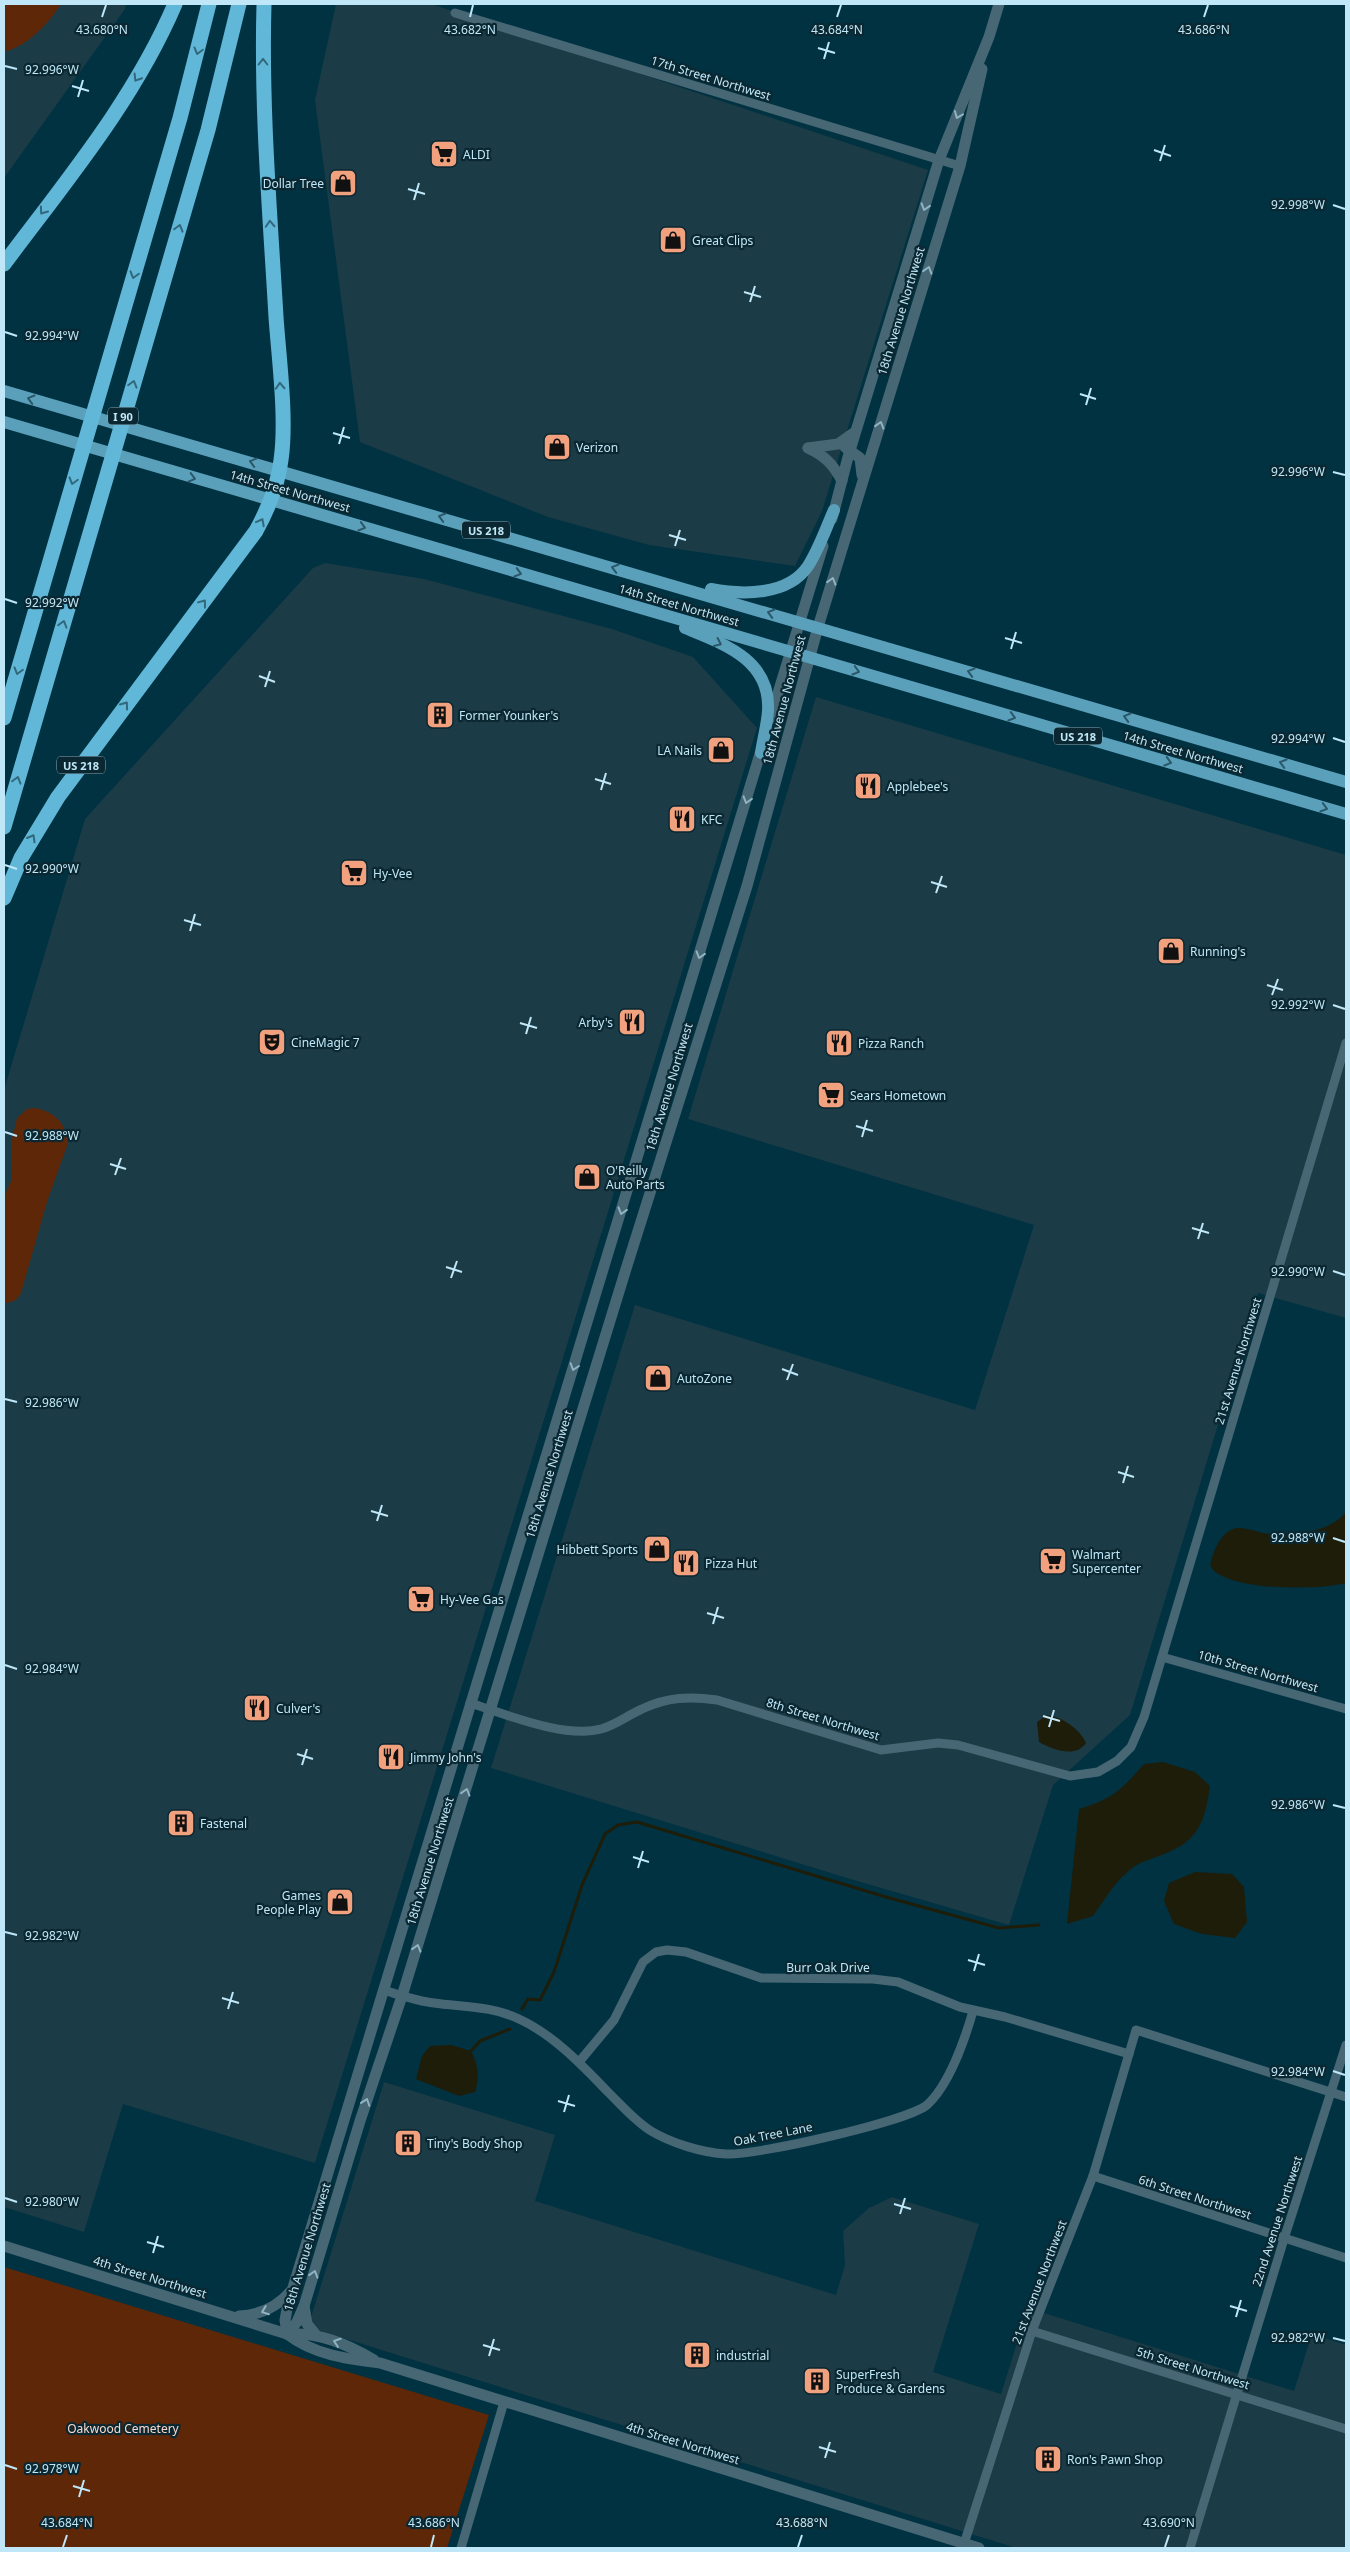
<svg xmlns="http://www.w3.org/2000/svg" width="1350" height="2552" viewBox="0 0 1350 2552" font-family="'Noto Sans',sans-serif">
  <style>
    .built { fill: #1b3b46 }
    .green { fill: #5e2708 }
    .water { fill: #1e1d0a }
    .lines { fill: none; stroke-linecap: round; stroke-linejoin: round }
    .stream { stroke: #1e1d0a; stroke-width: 3 }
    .minor { stroke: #476774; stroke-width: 9 }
    .tertiary { stroke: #476774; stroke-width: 11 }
    .primary { stroke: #5aa0bb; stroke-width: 12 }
    .motorway { stroke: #61b7d7; stroke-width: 15 }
    .oneway { stroke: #32687c }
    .oneway2 { stroke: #8fb4c3 }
    .oneway3 { stroke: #2b5768 }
    .ticks { fill: none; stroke: #bfe7f7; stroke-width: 2 }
    .labels { text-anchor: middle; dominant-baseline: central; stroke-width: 4.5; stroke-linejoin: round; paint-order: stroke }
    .shield { fill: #0b2731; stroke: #89adbc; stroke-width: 1 }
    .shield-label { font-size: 11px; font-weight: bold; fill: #bfe7f7 }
    .street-label { font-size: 12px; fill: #bfe7f7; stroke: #0b2731 }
    .poi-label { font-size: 12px; fill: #bfe7f7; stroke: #0b2731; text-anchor: start }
    .park-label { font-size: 12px; fill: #f8d9cc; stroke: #0b2731 }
    .ticks-label { font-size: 12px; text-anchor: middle; fill: #bfe7f7; stroke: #0b2731; stroke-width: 4.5; stroke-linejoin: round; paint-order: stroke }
  </style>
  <rect width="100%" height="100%" fill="#003242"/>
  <!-- built -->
  <g class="built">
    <polygon points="4,4 126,4 125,9 4,178"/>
    <polygon points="336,4 431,4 928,170 822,511 795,566 649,545 548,517 360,442 315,100"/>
    <polygon points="325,563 424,579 612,629 693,657 757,728 315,2163 123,2104 84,2232 4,2207 4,1090 85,819 313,568"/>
    <polygon points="816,697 1346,855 1346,1318 1258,1293 1130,1715 1053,1785 1009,1925 847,1878 491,1768 635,1305 975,1410 1034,1225 688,1119"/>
    <polygon points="384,2082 555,2135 535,2201 836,2295 845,2265 843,2231 869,2208 892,2197 979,2224 933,2372 1001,2394 1028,2308 1294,2391 1312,2334 1346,2345 1346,2548 1016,2548 308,2327"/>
  </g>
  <!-- green -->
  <g class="green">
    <path d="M4,4H61C47,25 29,45 4,52Z"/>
    <path d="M35,1108C56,1112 68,1125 67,1146L47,1202L21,1293L16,1300L4,1304V1197L12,1179L11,1144L17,1118L27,1109Z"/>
    <polygon points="4,2267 489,2415 447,2548 4,2548"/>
  </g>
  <!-- water -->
  <g class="water">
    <path d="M1346,1512V1583C1317,1590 1249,1590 1222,1576C1217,1574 1213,1570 1210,1566C1213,1552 1220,1531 1237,1528C1248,1527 1261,1534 1272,1534C1297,1535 1330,1532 1346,1512Z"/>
    <path d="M1047,1715C1062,1717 1080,1729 1086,1743C1075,1759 1052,1749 1039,1742L1037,1722Z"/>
    <path d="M1163,1762L1195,1772L1210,1786C1205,1821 1199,1841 1164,1854C1155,1858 1143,1861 1135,1866C1116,1879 1106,1898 1093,1916L1067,1924L1079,1809C1113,1799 1121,1790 1144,1764Z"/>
    <polygon points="1195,1872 1232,1874 1244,1887 1247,1922 1235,1938 1202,1934 1174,1924 1164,1901 1169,1883"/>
    <path d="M451,2045L471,2051C478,2065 480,2076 475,2092L459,2096L416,2079L422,2056L430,2046Z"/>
  </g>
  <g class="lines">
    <!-- stream -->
    <g class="stream">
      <polyline points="522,2009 528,1999 540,2000 554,1972 582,1885 605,1834 618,1825 637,1822 886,1897 999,1928 1039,1925"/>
      <polyline points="471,2051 480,2041 510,2029"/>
    </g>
    <!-- minor -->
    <g class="minor">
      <polyline points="455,13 960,166"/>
      <polyline points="1162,1657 1346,1709"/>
      <path d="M470,1703C505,1714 565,1739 601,1729C616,1725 628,1715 642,1709C667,1697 690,1696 717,1700L881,1750L938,1743L958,1745L1070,1776L1098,1772L1117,1761L1131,1747L1144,1717L1346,1043"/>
      <path d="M383,1990C400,1995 417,2001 434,2003C462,2007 493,2006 519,2019C554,2035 583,2066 609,2093C622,2106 635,2121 651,2131C671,2143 703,2153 726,2154C755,2156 908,2121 927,2105C949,2085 965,2039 973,2011"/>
      <polyline points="579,2062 614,2020 643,1962 656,1952 667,1950 686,1952 761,1978 873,1979 898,1982 960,2007 1005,2017 1129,2054"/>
      <polyline points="1093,2176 1346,2258"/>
      <polyline points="1032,2331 1346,2429"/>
      <polyline points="964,2544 1032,2331 1093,2176 1136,2030 1346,2097"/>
      <polyline points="461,2548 504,2402"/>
      <polyline points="1190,2548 1284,2239 1346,2045"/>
    </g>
    <!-- tertiary -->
    <g class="tertiary">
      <polyline points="845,447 860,458 862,475"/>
      <polyline points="808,448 838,444 855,432"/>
      <path d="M808,448C825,456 833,464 842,481"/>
      <polyline points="832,519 848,457 939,160 989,37 999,4"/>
      <polyline points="770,719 823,546"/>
      <path d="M4,2246L287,2334C319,2332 347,2344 374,2360"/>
      <polyline points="304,2306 307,2324 316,2335"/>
      <path d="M239,2316C259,2315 276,2308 290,2292"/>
      <polyline points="287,2334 285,2320 288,2304 763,744"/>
      <polyline points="287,2334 297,2322 304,2306 360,2121 402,1996 626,1269 747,886 818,627 960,166 982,69"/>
      <path d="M287,2334C314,2355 348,2359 380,2363L979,2548"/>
    </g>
    <!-- primary -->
    <g class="primary">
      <polyline points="4,391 1346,782"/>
      <polyline points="4,422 1346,814"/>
      <path d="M711,589C742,595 788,596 808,566C819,549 826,528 834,510"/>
      <path d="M685,628C724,644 771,660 768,711C767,725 763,739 761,753"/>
    </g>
    <!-- motorway -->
    <g class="motorway">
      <path d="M4,264C66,181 134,100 175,4"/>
      <polyline points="4,718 180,118 209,4"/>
      <polyline points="4,827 208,130 239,4"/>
      <path d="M4,898L21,858L58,797L256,531C268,509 278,486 281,460C287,419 279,360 276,317C270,213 261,108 264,4"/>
    </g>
  </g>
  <!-- one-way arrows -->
  <defs><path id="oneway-chevron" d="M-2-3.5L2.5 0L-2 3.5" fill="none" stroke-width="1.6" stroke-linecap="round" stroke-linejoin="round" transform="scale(1.25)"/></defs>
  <g class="oneway">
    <use href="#oneway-chevron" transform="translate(198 51) rotate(105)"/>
    <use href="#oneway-chevron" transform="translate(263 62) rotate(-90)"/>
    <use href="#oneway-chevron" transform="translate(137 78) rotate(122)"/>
    <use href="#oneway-chevron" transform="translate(43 211) rotate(126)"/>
    <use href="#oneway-chevron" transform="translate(270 224) rotate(-93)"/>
    <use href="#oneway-chevron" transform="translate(179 228) rotate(-74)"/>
    <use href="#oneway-chevron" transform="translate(134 275) rotate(106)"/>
    <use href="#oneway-chevron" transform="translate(133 384) rotate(-74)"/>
    <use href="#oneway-chevron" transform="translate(280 386) rotate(-93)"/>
    <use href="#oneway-chevron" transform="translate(73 481) rotate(106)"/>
    <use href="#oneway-chevron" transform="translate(261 522) rotate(-62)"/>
    <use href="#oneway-chevron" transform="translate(203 603) rotate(-53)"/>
    <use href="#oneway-chevron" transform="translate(63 624) rotate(-74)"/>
    <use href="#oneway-chevron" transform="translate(18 671) rotate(106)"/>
    <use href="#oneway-chevron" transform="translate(125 705) rotate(-54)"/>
    <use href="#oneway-chevron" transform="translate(17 780) rotate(-74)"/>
    <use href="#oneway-chevron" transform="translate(32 838) rotate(-60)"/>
  </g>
  <g class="oneway2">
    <use href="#oneway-chevron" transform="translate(958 115) rotate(112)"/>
    <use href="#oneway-chevron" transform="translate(925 207) rotate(107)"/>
    <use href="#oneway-chevron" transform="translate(928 270) rotate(-73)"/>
    <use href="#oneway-chevron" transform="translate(880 425) rotate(-73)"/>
    <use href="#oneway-chevron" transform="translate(832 581) rotate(-73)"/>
    <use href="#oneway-chevron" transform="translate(747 800) rotate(107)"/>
    <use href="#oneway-chevron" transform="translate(700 955) rotate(107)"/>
    <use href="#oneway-chevron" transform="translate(622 1211) rotate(107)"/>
    <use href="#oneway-chevron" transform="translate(574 1367) rotate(108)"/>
    <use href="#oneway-chevron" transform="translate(466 1792) rotate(-73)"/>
    <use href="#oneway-chevron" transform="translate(417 1948) rotate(-73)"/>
    <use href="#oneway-chevron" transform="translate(366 2102) rotate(-71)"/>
    <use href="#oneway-chevron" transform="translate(314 2274) rotate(-73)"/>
    <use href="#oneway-chevron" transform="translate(265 2311) rotate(159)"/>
    <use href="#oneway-chevron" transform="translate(337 2342) rotate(-161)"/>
  </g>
  <g class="oneway3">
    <use href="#oneway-chevron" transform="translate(31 399) rotate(-164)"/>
    <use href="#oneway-chevron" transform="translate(253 462) rotate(-164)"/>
    <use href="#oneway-chevron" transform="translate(192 478) rotate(15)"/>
    <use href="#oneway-chevron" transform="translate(442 517) rotate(-164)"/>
    <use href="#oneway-chevron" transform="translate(362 527) rotate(17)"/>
    <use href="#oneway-chevron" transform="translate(615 568) rotate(-164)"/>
    <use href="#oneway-chevron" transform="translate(518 573) rotate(16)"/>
    <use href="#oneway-chevron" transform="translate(771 613) rotate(-164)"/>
    <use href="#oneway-chevron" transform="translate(718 643) rotate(25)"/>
    <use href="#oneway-chevron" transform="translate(856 671) rotate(16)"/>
    <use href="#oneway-chevron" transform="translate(971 672) rotate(-164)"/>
    <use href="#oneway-chevron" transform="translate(1012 717) rotate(16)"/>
    <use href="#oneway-chevron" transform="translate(1127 717) rotate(-164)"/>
    <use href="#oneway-chevron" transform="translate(1168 762) rotate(16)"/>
    <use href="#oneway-chevron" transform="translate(1283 763) rotate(-164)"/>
    <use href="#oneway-chevron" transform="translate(1324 808) rotate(16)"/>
  </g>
  <!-- ticks -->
  <path class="ticks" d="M102,17L106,5M470,17L473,5M837,17L841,5M1204,17L1208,5M818,48L835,53M824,59L829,42M5,66L17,69M72,86L89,91M78,97L83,80M1154,150L1171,156M1160,161L1165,145M408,189L425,194M414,200L419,183M1333,205L1345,209M744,292L761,297M750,302L755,286M5,332L17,336M1080,394L1096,399M1086,405L1091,388M333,433L350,438M339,444L344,427M1333,472L1345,475M669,535L686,540M675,546L680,530M5,599L17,603M1005,638L1022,643M1011,649L1016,632M259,676L275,682M265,687L270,671M1333,738L1345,742M595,779L611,784M601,790L606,773M5,865L17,869M931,882L947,887M936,893L942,876M184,920L201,925M190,931L195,914M1267,985L1283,990M1272,995L1278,979M1333,1005L1345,1009M520,1023L537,1028M526,1034L531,1017M856,1126L873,1131M5,1132L17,1136M862,1137L867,1120M110,1164L126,1169M115,1175L121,1158M1192,1228L1209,1233M1198,1239L1203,1223M446,1267L462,1272M1333,1271L1345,1275M451,1278L457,1261M782,1369L798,1375M787,1380L793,1364M5,1399L17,1402M1118,1472L1134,1477M1123,1483L1128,1466M371,1511L388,1516M377,1521L382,1505M1333,1538L1345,1542M707,1613L724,1618M713,1624L718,1607M5,1665L17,1669M1043,1716L1060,1721M1049,1727L1054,1710M297,1754L313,1759M302,1765L307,1749M1333,1805L1345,1808M633,1857L649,1862M638,1868L643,1851M5,1932L17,1935M968,1960L985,1965M974,1971L979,1954M222,1998L239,2003M228,2009L233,1992M1333,2071L1345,2075M558,2101L575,2106M564,2112L569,2095M5,2198L17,2202M894,2204L911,2209M900,2214L905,2198M147,2242L164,2247M153,2253L158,2236M1230,2306L1247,2311M1236,2317L1241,2300M1333,2338L1345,2341M483,2345L500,2350M489,2356L494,2339M819,2447L836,2452M825,2458L830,2442M5,2465L17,2469M73,2486L90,2491M79,2497L84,2480M63,2547L67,2535M431,2547L434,2535M798,2547L802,2535M1165,2547L1169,2535"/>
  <!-- icons -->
  <defs>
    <g id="supermarket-square" transform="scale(1.4375)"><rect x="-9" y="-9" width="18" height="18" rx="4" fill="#f1a17d" stroke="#0b2731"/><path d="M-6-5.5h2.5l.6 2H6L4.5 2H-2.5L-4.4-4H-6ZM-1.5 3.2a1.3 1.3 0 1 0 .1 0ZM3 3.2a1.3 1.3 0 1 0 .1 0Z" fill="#111"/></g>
    <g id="shop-square" transform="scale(1.4375)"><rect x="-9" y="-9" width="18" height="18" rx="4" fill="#f1a17d" stroke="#0b2731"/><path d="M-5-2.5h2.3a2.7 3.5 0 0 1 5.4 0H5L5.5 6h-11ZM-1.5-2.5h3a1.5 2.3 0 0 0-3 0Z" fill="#111"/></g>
    <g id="building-square" transform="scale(1.4375)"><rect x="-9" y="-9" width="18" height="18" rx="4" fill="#f1a17d" stroke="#0b2731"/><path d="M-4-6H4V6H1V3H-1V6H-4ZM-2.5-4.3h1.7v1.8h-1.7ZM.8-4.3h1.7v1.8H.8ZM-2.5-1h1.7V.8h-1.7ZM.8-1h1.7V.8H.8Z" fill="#111"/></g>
    <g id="restaurant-square" transform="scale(1.4375)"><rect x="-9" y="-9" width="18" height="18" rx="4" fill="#f1a17d" stroke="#0b2731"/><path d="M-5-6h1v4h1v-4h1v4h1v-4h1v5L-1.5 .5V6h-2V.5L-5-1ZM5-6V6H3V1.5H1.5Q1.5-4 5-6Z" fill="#111"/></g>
    <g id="theatre-square" transform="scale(1.4375)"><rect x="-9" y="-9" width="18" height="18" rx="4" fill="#f1a17d" stroke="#0b2731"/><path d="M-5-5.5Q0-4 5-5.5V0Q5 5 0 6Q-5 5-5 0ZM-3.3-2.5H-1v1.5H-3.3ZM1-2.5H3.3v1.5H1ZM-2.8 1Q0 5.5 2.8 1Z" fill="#111"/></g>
  </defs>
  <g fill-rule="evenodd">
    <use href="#supermarket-square" x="444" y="154"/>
    <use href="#shop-square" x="343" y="183"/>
    <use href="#shop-square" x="673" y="240"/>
    <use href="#shop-square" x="557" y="447"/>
    <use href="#building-square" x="440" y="715"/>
    <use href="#shop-square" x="721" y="750"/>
    <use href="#restaurant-square" x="868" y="786"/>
    <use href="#restaurant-square" x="682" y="819"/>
    <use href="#supermarket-square" x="354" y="873"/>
    <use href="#shop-square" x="1171" y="951"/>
    <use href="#restaurant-square" x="632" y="1022"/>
    <use href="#theatre-square" x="272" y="1042"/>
    <use href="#restaurant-square" x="839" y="1043"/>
    <use href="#supermarket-square" x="831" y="1095"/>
    <use href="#shop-square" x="587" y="1177"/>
    <use href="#shop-square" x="658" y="1378"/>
    <use href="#shop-square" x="657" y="1549"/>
    <use href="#supermarket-square" x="1053" y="1561"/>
    <use href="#restaurant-square" x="686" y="1563"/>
    <use href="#supermarket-square" x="421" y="1599"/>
    <use href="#restaurant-square" x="257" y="1708"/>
    <use href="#restaurant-square" x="391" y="1757"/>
    <use href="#building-square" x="181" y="1823"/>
    <use href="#shop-square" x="340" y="1902"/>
    <use href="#building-square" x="408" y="2143"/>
    <use href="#building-square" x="697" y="2355"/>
    <use href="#building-square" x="817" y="2381"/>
    <use href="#building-square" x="1048" y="2459"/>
  </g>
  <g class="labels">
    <!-- shield labels -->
    <g class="shield">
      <rect x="108" y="407.5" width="30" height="17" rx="4"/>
      <rect x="462" y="521.5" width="48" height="17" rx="4"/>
      <rect x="1054" y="727.5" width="48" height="17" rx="4"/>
      <rect x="57" y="756.5" width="48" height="17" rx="4"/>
    </g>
    <g class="shield-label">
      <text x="123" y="416">I 90</text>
      <text x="486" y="530">US 218</text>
      <text x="1078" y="736">US 218</text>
      <text x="81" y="765">US 218</text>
    </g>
    <!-- street labels -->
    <g class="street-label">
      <text transform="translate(711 78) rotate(17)">17th Street Northwest</text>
      <text transform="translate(901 311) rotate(-73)">18th Avenue Northwest</text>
      <text transform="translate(290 491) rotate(16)">14th Street Northwest</text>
      <text transform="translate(679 605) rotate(16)">14th Street Northwest</text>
      <text transform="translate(784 700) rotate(-75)">18th Avenue Northwest</text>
      <text transform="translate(1183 752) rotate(16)">14th Street Northwest</text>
      <text transform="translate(669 1087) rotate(-73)">18th Avenue Northwest</text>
      <text transform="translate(1238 1361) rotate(-73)">21st Avenue Northwest</text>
      <text transform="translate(549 1474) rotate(-73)">18th Avenue Northwest</text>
      <text transform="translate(1258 1671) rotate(16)">10th Street Northwest</text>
      <text transform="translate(823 1719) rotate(17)">8th Street Northwest</text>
      <text transform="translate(430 1861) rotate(-73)">18th Avenue Northwest</text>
      <text x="828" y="1967">Burr Oak Drive</text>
      <text transform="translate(773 2134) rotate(-11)">Oak Tree Lane</text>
      <text transform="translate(1195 2197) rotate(18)">6th Street Northwest</text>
      <text transform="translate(1277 2221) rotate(-72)">22nd Avenue Northwest</text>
      <text transform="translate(307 2247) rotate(-73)">18th Avenue Northwest</text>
      <text transform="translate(150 2277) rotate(17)">4th Street Northwest</text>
      <text transform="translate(1039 2282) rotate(-69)">21st Avenue Northwest</text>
      <text transform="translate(1193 2368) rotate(17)">5th Street Northwest</text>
      <text transform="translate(683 2443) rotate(17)">4th Street Northwest</text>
    </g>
    <!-- poi labels -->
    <g class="poi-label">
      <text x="463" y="154">ALDI</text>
      <text x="324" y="183" text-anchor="end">Dollar Tree</text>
      <text x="692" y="240">Great Clips</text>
      <text x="576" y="447">Verizon</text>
      <text x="459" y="715">Former Younker's</text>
      <text x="702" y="750" text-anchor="end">LA Nails</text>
      <text x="887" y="786">Applebee's</text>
      <text x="701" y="819">KFC</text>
      <text x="373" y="873">Hy-Vee</text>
      <text x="1190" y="951">Running's</text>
      <text x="613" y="1022" text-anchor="end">Arby's</text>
      <text x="291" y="1042">CineMagic 7</text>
      <text x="858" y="1043">Pizza Ranch</text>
      <text x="850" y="1095">Sears Hometown</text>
      <text x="606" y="1170">O'Reilly<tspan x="606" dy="14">Auto Parts</tspan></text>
      <text x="677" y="1378">AutoZone</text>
      <text x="638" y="1549" text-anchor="end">Hibbett Sports</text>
      <text x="1072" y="1554">Walmart<tspan x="1072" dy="14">Supercenter</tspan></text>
      <text x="705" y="1563">Pizza Hut</text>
      <text x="440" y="1599">Hy-Vee Gas</text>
      <text x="276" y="1708">Culver's</text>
      <text x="410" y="1757">Jimmy John's</text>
      <text x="200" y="1823">Fastenal</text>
      <text x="321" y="1895" text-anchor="end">Games<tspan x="321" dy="14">People Play</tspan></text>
      <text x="427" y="2143">Tiny's Body Shop</text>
      <text x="716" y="2355">industrial</text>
      <text x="836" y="2374">SuperFresh<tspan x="836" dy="14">Produce &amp; Gardens</tspan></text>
      <text x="1067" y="2459">Ron's Pawn Shop</text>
    </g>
    <!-- park labels -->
    <g class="park-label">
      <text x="123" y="2428">Oakwood Cemetery</text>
    </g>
  </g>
  <g class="ticks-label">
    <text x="102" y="34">43.680°N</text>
    <text x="470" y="34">43.682°N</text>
    <text x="837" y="34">43.684°N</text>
    <text x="1204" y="34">43.686°N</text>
    <text x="52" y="74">92.996°W</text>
    <text x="1298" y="209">92.998°W</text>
    <text x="52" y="340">92.994°W</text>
    <text x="1298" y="476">92.996°W</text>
    <text x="52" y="607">92.992°W</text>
    <text x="1298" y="743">92.994°W</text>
    <text x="52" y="873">92.990°W</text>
    <text x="1298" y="1009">92.992°W</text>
    <text x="52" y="1140">92.988°W</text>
    <text x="1298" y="1276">92.990°W</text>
    <text x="52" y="1407">92.986°W</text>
    <text x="1298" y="1542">92.988°W</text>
    <text x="52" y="1673">92.984°W</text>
    <text x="1298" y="1809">92.986°W</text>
    <text x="52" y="1940">92.982°W</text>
    <text x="1298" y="2076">92.984°W</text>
    <text x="52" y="2206">92.980°W</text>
    <text x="1298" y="2342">92.982°W</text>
    <text x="52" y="2473">92.978°W</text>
    <text x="67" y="2527">43.684°N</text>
    <text x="434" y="2527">43.686°N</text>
    <text x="802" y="2527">43.688°N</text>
    <text x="1169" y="2527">43.690°N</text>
  </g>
  <!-- border -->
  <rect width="1350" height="2552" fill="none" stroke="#bfe7f7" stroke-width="10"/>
</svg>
